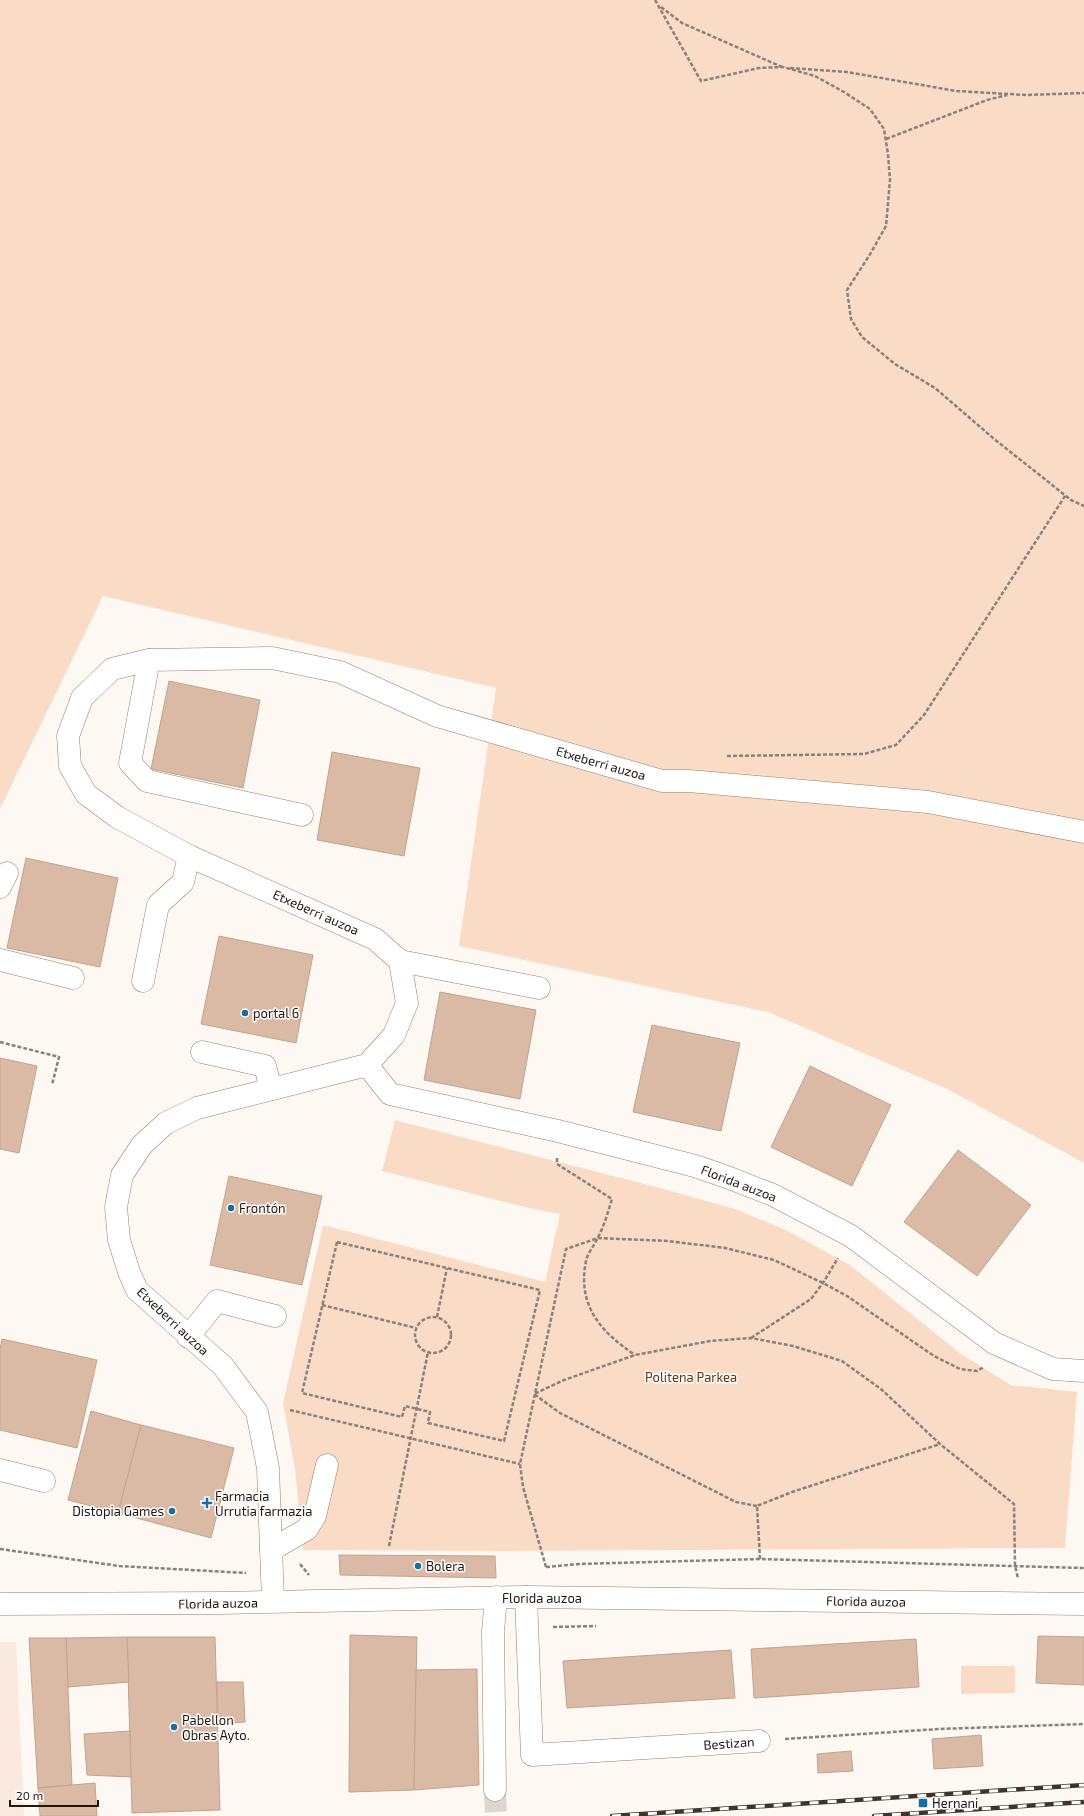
<svg xmlns="http://www.w3.org/2000/svg" width="1084" height="1816" viewBox="0 0 1084 1816" font-family="'Exo 2',sans-serif">
  <style>
    .built { fill: #f9e9df }
    .green { fill: #fadbc6 }
    .building { fill: #dabaa5; stroke: #c1a38e }
    .lines { fill: none; stroke-linecap: round; stroke-linejoin: round }
    .minor-tunnel { stroke: #ddd6d1; stroke-width: 22; stroke-dasharray: 22 11; stroke-linecap: butt }
    .minor-casing { stroke: #9b7e6a; stroke-width: 23 }
    .path { stroke: #89817a; stroke-width: 2.5; stroke-dasharray: 4 2; stroke-linecap: butt }
    .minor { stroke: #fff; stroke-width: 22 }
    .rail-casing { stroke: #3e342c; stroke-width: 4.5 }
    .rail { stroke: #fff; stroke-width: 3; stroke-dasharray: 9; stroke-linecap: butt }
    .poi-dot { fill: #176f9f; stroke: #fff; stroke-width: 1.5 }
    .labels { text-anchor: middle; dominant-baseline: central; stroke-width: 3; stroke-linejoin: round; paint-order: stroke }
    .street-label { font-size: 13px; fill: #21160e; stroke: #fff }
    .poi-label { font-size: 13px; fill: #21160e; stroke: #fff; text-anchor: start }
    .park-label { font-size: 13px; fill: #653305; stroke: #fff }
  </style>
  <rect width="100%" height="100%" fill="#fef8f3"/>
  <!-- built -->
  <polygon class="built" points="0,1642 16,1642 24,1816 0,1816"/>
  <!-- green -->
  <g class="green">
    <polygon points="0,0 1084,0 1084,1163 947,1089 768,1012 459,946 496,688 103,596 0,809"/>
    <polygon points="395,1120 664,1189 735,1209 786,1230 850,1265 961,1354 1011,1385 1077,1392 1065,1548 495,1551 303,1550 295,1469 283,1403 323,1225 545,1282 560,1214 529,1208 382,1171"/>
    <polygon points="961,1666 1015,1666 1015,1693 961,1694"/>
  </g>
  <!-- building -->
  <g class="building">
    <polygon points="169,681 260,700 243,788 151,769"/>
    <polygon points="332,752 420,768 404,856 317,840"/>
    <polygon points="26,858 118,878 100,967 7,948"/>
    <polygon points="219,936 313,955 296,1043 201,1024"/>
    <polygon points="440,992 536,1010 520,1099 424,1080"/>
    <polygon points="652,1025 740,1043 721,1131 633,1112"/>
    <polygon points="0,1058 37,1066 19,1153 0,1149"/>
    <polygon points="810,1066 891,1105 852,1186 771,1147"/>
    <polygon points="958,1150 1031,1205 977,1276 904,1222"/>
    <polygon points="229,1176 322,1196 302,1285 210,1265"/>
    <polygon points="2,1339 97,1360 77,1448 0,1430 0,1349"/>
    <polygon points="91,1411 141,1425 118,1513 68,1500"/>
    <polygon points="141,1425 234,1448 211,1538 118,1513"/>
    <polygon points="339,1555 495,1556 496,1578 340,1575"/>
    <polygon points="350,1635 417,1637 414,1790 349,1792"/>
    <polygon points="1038,1636 1084,1637 1084,1685 1036,1683"/>
    <polygon points="127,1637 215,1637 220,1810 132,1813"/>
    <polygon points="127,1637 129,1682 68,1687 66,1638"/>
    <polygon points="29,1638 66,1638 72,1785 38,1788"/>
    <polygon points="916,1639 919,1687 754,1698 751,1649"/>
    <polygon points="731,1650 735,1698 567,1708 563,1661"/>
    <polygon points="477,1669 479,1785 414,1790 416,1670"/>
    <polygon points="217,1682 243,1682 245,1722 218,1724"/>
    <polygon points="130,1731 131,1777 87,1775 84,1734"/>
    <polygon points="981,1735 983,1766 934,1769 932,1739"/>
    <polygon points="851,1751 853,1771 818,1773 817,1754"/>
    <polygon points="95,1783 97,1816 40,1816 38,1788"/>
  </g>
  <g class="lines">
    <!-- minor-tunnel -->
    <polyline class="minor-tunnel" points="495,1790 496,1816"/>
    <!-- minor casing -->
    <g class="minor-casing">
      <g id="minor">
        <polyline points="149,660 130,763 147,781 302,815"/>
        <polyline points="0,887 7,873"/>
        <polyline points="0,960 73,978"/>
        <polyline points="400,961 539,988"/>
        <polyline points="143,981 158,905 183,882 189,856"/>
        <polyline points="202,1052 265,1066 271,1089"/>
        <polyline points="367,1065 390,1094 558,1131 695,1166 727,1177 773,1195 851,1236 994,1343 1053,1369 1084,1371"/>
        <polyline points="188,1337 217,1301 275,1316"/>
        <polyline points="0,1470 44,1481"/>
        <polyline points="271,1550 307,1529 315,1516 327,1465"/>
        <polyline points="526,1597 532,1755 759,1741"/>
        <polyline points="273,1601 268,1468 257,1412 223,1366 137,1290 129,1272 119,1240 116,1207 122,1175 142,1145 166,1123 197,1108 367,1065 394,1035 407,1003 400,961 375,939 189,856 117,817 86,794 70,766 68,736 82,698 112,669 149,660 272,658 340,672 437,716 662,781 689,781 928,802 1084,832"/>
        <polyline points="0,1604 220,1603 526,1597 1084,1604"/>
        <polyline points="495,1790 493,1631 496,1597"/>
      </g>
    </g>
    <!-- path -->
    <g class="path">
      <polyline points="655,0 701,81 759,68 783,67 815,76 844,92 870,109 884,129 888,154 890,180 886,226 869,256 847,290 851,319 862,337 895,364 935,388 993,438 1071,500 1084,506"/>
      <polyline points="661,7 682,23 782,67"/>
      <polyline points="790,68 847,72 956,91 1026,95 1084,93"/>
      <polyline points="886,139 987,100 1007,95"/>
      <polyline points="727,756 864,754 896,745 924,715 1065,496"/>
      <polyline points="0,1042 59,1057 52,1085"/>
      <path d="M557,1158V1164L612,1199C608,1212 604,1227 597,1239C594,1246 587,1254 586,1261C577,1306 601,1332 635,1355"/>
      <polygon points="337,1242 540,1290 504,1441 428,1423 430,1412 405,1406 402,1417 302,1393"/>
      <polyline points="322,1305 416,1328"/>
      <polyline points="437,1317 447,1268"/>
      <circle cx="433" cy="1335" r="18"/>
      <polyline points="751,1338 811,1299 823,1283 838,1258"/>
      <polyline points="290,1410 520,1464"/>
      <polyline points="757,1506 736,1502 560,1413 534,1394 564,1380 635,1355 710,1341 751,1338 793,1346 842,1361 881,1389 940,1444 1014,1504 1015,1566 1018,1578"/>
      <polyline points="389,1546 428,1352"/>
      <polyline points="0,1549 119,1566 246,1573"/>
      <polyline points="760,1559 757,1506 792,1492 940,1444"/>
      <polyline points="300,1564 309,1575"/>
      <polyline points="546,1567 523,1487 520,1464 566,1249 598,1238 668,1241 725,1248 774,1260 823,1283 847,1296 934,1356 960,1369 977,1371 984,1367"/>
      <polyline points="546,1567 579,1564 760,1559 1084,1568"/>
      <polyline points="553,1627 596,1626"/>
      <polyline points="785,1739 939,1729 1084,1724"/>
    </g>
    <!-- minor -->
    <use href="#minor" class="minor"/>
    <!-- rail casing -->
    <g class="rail-casing">
      <g id="rail">
        <polyline points="612,1816 1084,1785"/>
        <polyline points="874,1816 1084,1802"/>
      </g>
    </g>
    <!-- rail -->
    <use href="#rail" class="rail"/>
  </g>
  <!-- markers -->
  <g class="poi-dot">
    <circle cx="245" cy="1013" r="4"/>
    <circle cx="231" cy="1208" r="4"/>
    <path d="M205 1497h4v4h4v4h-4v4h-4v-4h-4v-4h4z"/>
    <circle cx="172" cy="1511" r="4"/>
    <circle cx="418" cy="1566" r="4"/>
    <circle cx="174" cy="1727" r="4"/>
    <rect x="918" y="1798" width="10" height="10" rx="2"/>
  </g>
  <g class="labels">
    <!-- street labels -->
    <g class="street-label">
      <text transform="translate(601 763) rotate(16)">Etxeberri auzoa</text>
      <text transform="translate(316 912) rotate(24)">Etxeberri auzoa</text>
      <text transform="translate(739 1183) rotate(21)">Florida auzoa</text>
      <text transform="translate(173 1321) rotate(43)">Etxeberri auzoa</text>
      <text x="542" y="1598">Florida auzoa</text>
      <text transform="translate(866 1601) rotate(1)">Florida auzoa</text>
      <text transform="translate(218 1603) rotate(-1)">Florida auzoa</text>
      <text transform="translate(729 1743) rotate(-4)">Bestizan</text>
    </g>
    <!-- poi labels -->
    <g class="poi-label">
      <text x="253" y="1013">portal 6</text>
      <text x="239" y="1208">Frontón</text>
      <text x="215" y="1496">Farmacia<tspan x="215" dy="15">Urrutia farmazia</tspan></text>
      <text x="164" y="1511" text-anchor="end">Distopia Games</text>
      <text x="426" y="1566">Bolera</text>
      <text x="182" y="1720">Pabellon<tspan x="182" dy="15">Obras Ayto.</tspan></text>
      <text x="932" y="1803">Hernani</text>
    </g>
    <!-- park labels -->
    <g class="park-label">
      <text x="691" y="1377">Politena Parkea</text>
    </g>
  </g>
  <!-- scale -->
  <path d="M10 1800v6h88v-6" fill="none" stroke="#21160e" stroke-width="2"/>
  <text x="16" y="1800" font-size="12" fill="#21160e" stroke="#ffffff" stroke-width="3" paint-order="stroke">20 m</text>
</svg>
